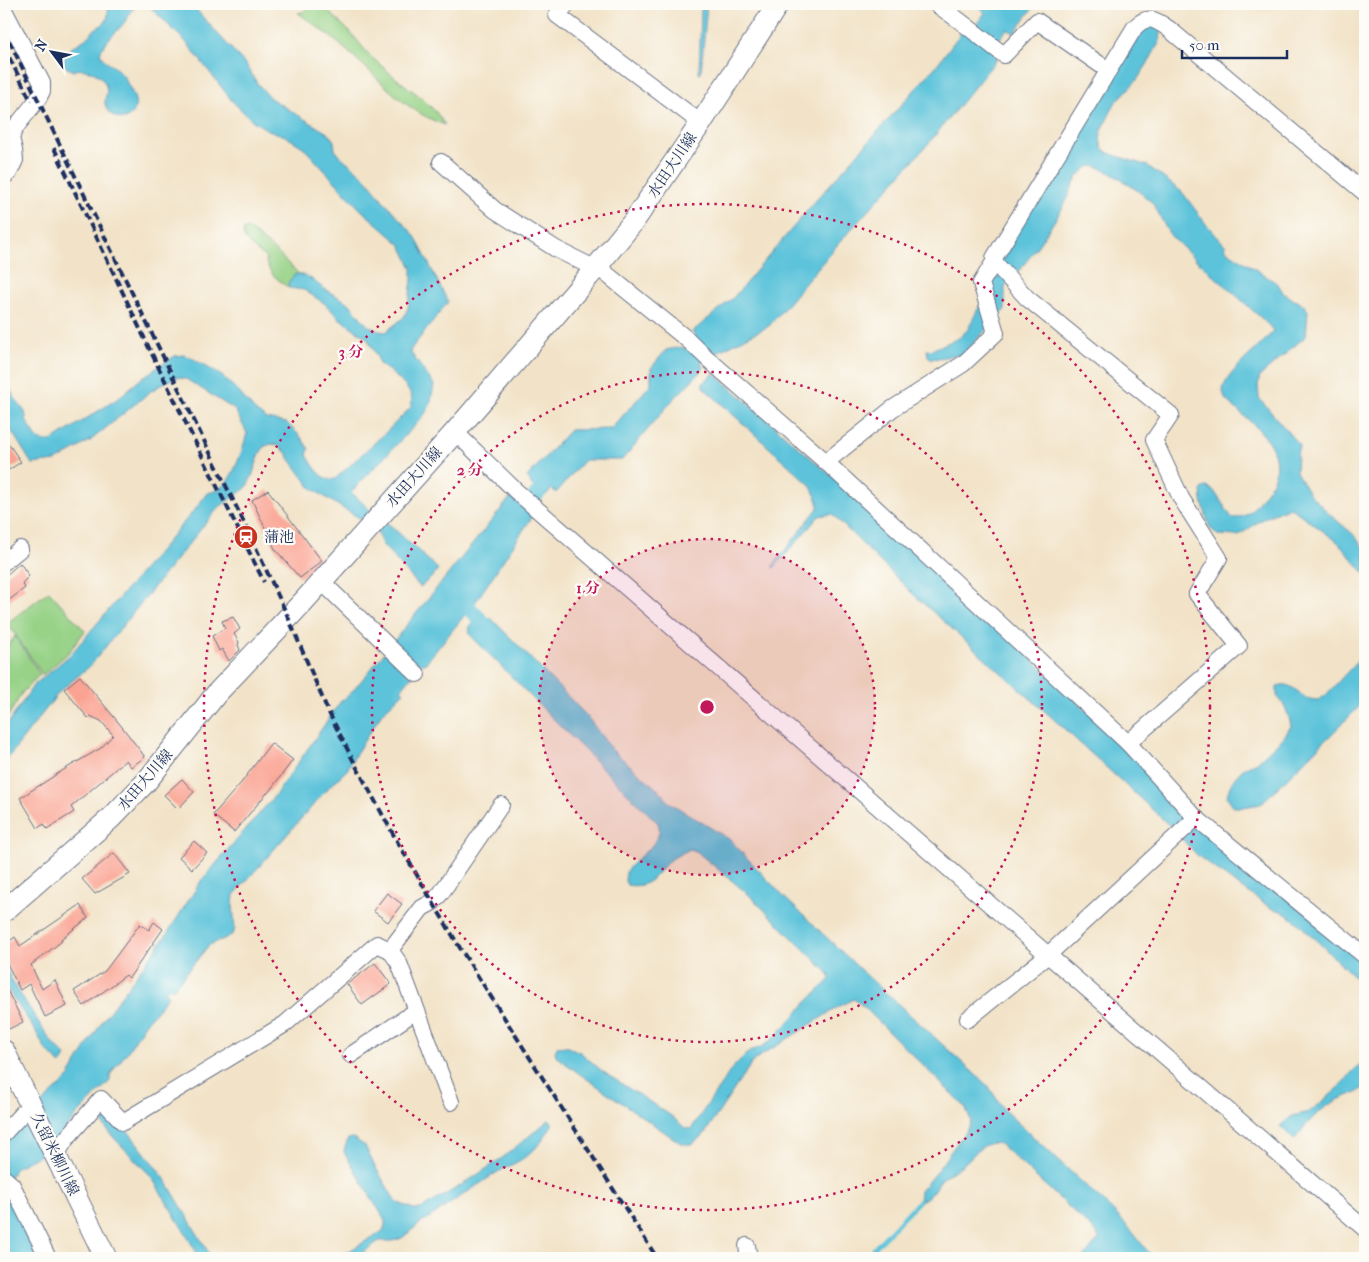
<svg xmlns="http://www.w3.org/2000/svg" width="1369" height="1262" viewBox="0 0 1369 1262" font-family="'IM FELL French Canon','Noto Serif JP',serif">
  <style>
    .green { fill: #97d287; stroke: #598072 }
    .water { fill: #5cc3da; stroke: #3c799c }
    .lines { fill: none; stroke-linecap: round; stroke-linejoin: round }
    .stream { stroke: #5cc3da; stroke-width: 4.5 }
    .canal { stroke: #5cc3da; stroke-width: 15 }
    .building { fill: #faa392 }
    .minor-casing { stroke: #666e83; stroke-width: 18 }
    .major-casing { stroke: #666e83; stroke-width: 23 }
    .minor { stroke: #fff; stroke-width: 16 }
    .major { stroke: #fff; stroke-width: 21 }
    .rail { stroke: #1b2f5e; stroke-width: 4; stroke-dasharray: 8 4; stroke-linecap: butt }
    .ring { fill: none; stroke: #c2185b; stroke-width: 2.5; stroke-dasharray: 2.5 5 }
    .labels { text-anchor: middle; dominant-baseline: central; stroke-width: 4.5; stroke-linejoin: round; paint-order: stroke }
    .street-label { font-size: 15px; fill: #1b2f5e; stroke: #fdfcf7 }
    .poi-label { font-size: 15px; fill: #1b2f5e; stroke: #fdfcf7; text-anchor: start }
    .centre { fill: #c2185b; stroke: #fdfcf7; stroke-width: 2.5 }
    .ring-label { font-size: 15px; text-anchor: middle; font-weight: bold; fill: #c2185b; stroke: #fdfcf7; stroke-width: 4.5; stroke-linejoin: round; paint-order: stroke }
  </style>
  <rect width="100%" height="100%" fill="#fdfcf7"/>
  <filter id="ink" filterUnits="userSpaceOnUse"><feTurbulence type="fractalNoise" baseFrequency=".02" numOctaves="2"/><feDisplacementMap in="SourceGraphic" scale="10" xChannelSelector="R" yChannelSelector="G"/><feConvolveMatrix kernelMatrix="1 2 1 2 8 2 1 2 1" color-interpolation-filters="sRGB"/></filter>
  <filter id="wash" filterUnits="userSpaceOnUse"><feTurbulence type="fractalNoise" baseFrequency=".0096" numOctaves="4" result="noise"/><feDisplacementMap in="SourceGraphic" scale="20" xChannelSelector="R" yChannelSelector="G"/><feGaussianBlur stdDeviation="1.12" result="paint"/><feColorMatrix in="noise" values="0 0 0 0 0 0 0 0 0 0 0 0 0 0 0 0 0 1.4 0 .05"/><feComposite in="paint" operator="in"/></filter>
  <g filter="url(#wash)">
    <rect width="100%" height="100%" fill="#f2e3c8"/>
    <!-- green -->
    <g class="green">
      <path d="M308,4H321L351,33L370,56L397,79L422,98L436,112L445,125C405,111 384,83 353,56C336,40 317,26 298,13L303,12L308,7Z"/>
      <polygon points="248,228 271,247 299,274 294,275 288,283 289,288 282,283 272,274 267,265 265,257 254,249 244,238 243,230"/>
      <polygon points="49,591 85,631 68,653 43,675 7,623"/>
      <polygon points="15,636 40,674 22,693 4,723 4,652"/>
    </g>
    <!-- water -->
    <g class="water">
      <path d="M110,4H143C139,6 135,7 132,10C127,15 132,11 128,17C121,30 104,40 100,53C106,64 112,64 120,72C124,75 126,81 128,85C136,98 141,110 125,119C115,119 106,113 105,103C105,97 108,92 106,86C103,74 84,66 73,71L64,66C62,46 78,47 90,35C93,32 92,32 95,29C99,26 105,25 107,19C109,14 107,9 110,4Z"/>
      <path d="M147,4H191L246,65L257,83L270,98L329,134L334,141L335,150L340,156L363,175L382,199L415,236L448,302L411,349V353L434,385L430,405L423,417L351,492L372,512L387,524H389L438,569L431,578L420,587L382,544L379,537V534L363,520L339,506L311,488L289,458L288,454L277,445L271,444L265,446L260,453L252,476L246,488L218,508L90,666L60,691L4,763V730L33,686L70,655L197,507L207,493C212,492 217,491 222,487C234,478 243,448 247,433L235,410L186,379L177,377L164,383L151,391L90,441L56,461L32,464L4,419V379L14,397L25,412L27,422L37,438L45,442L53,440L117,399L143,377L175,356L184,355L192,358L222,376L237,390L255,411L266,419L287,423L300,436L309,449L307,455C312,464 323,483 335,479L383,435L411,407C412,403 412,398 411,395C407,385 388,369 379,364L377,356L367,338L339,318L324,303L304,290L289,288L288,283L294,275L299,274L310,278L324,289L349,303L367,325L379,331L386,332L404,317L408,308L412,280V268L401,245L361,210L303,147L285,136L266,129L253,121L233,102L186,42Z"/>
      <polygon points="702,4 707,4 701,73 699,74 701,11"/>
      <polygon points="982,4 1036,4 1014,33 1007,29 992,49 997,59 928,144 838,244 769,326 715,353 711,350 701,363 703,366 701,371 671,402 622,460 584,460 556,493 552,489 545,496 530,483 530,481 527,477 570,430 611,429 651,384 651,368 666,350 681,347 685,349 696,337 692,332 734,297 812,205 936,66 963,30 970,32 985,13 979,7"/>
      <path d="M1149,16H1163L1160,41L1148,63L1137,80L1115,103L1102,130L1100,139L1102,148L1108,153L1148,166L1182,192L1206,224L1225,245L1226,250L1278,284L1284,294L1305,306L1308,311L1306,336L1260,376L1258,385L1259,398L1298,444L1299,447L1297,454L1296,472L1309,493L1328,513L1353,534L1365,549V574L1338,542L1290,507L1264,518L1238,536L1217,535L1209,526L1202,501L1201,491L1203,488L1207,487L1214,491L1232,518C1245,519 1253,510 1260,500C1266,492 1273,483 1275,473C1282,440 1245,419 1225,399C1225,396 1223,394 1223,391C1224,373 1263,346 1273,331L1271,328L1259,316C1231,290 1200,265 1172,237C1165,229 1160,214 1153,204C1146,195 1104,166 1093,166C1091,166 1087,167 1086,169C1072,178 1071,194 1063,207C1046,235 1027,263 1005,287V310L962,355C950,354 941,360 930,358L928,356L927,350H931L959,338L968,329L983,299L993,271L1048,181L1076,140Z"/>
      <polygon points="714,373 886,524 1185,802 1365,959 1365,987 1296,921 1281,911 1271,908 1234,883 1197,855 1169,825 1059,724 914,595 832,514 819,516 774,568 772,567 818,508 818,501 810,485 703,387 703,383"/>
      <polygon points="510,498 515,499 532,517 477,600 425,664 422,663 401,690 404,692 382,713 357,752 347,770 329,787 234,895 233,905 235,929 233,934 224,939 209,945 173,989 170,987 165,992 168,996 145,1024 128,1051 112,1072 110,1076 110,1081 76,1116 58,1138 42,1154 17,1167 4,1185 4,1141 9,1134 71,1076 70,1074 103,1020 165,937 201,881 277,793 341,701 348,696 367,674"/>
      <path d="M483,616L491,618L586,715L612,750L663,794L667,801L729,839L784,897L863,972L989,1087L1004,1110L1111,1209L1130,1229L1153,1258H1083L1099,1239L1097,1233L1000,1144C982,1139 974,1157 961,1166C956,1170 949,1172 944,1177C935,1184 932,1199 919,1201L920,1191L936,1172L970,1125L971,1120L965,1107L864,1007L854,999L840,1006L760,1056L751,1064L703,1136L692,1144H682L577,1072L557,1057L555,1052L557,1047L566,1046L580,1052L602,1071L670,1115L685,1128L691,1129L733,1067L745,1055L753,1050L762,1047L775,1037L807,1002L830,979L829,974L748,894L696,851L690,849C683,853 675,856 669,861C654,875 650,889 627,885L625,881C625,879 626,873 626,872C634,857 666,843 658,823L624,790L470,635C467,624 475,620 483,616Z"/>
      <path d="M1365,653V701L1261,804L1243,807H1234L1227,797C1229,782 1241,766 1256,763L1284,737L1291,726C1289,715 1285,705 1277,696V686C1281,685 1286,684 1289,686C1303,692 1299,699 1318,700L1325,696Z"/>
      <polygon points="4,964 13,983 51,1041 66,1056 61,1065 45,1049 38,1035 4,984"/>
      <path d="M1365,1061V1087C1356,1094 1344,1096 1334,1102C1317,1111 1306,1125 1294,1140L1280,1126L1292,1116L1309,1112L1321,1103L1342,1085L1352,1072Z"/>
      <polygon points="107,1104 165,1179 210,1255 213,1258 200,1258 151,1176 115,1139 105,1127 97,1114"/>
      <polygon points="549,1120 552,1122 552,1125 542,1141 531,1153 519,1161 496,1173 418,1225 402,1238 393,1241 379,1241 355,1258 337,1258 383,1231 385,1225 385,1220 345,1154 344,1150 348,1139 353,1138 365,1146 374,1165 396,1202 416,1210 423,1208 468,1181 502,1158"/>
      <polygon points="4,1186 42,1258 4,1258"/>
    </g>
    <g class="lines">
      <!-- stream -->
      <polyline class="stream" points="865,1258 919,1201"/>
      <!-- canal -->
      <g class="canal">
        <polyline points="522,513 551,476"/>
        <polyline points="456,594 493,633"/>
      </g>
    </g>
    <g id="blocks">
      <!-- building -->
      <g class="building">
        <polygon points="4,437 21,462 4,473"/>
        <polygon points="268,490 322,561 300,578 275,549 252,500"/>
        <polygon points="20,563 29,576 22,583 25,588 4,604 4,577"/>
        <polygon points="233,617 240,629 234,634 239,642 238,645 240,650 229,661 222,649 219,651 212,636 225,628 222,621"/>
        <polygon points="80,676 123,728 145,757 131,767 126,760 71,807 74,812 47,829 44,824 38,828 20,798 65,769 101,748 113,735 101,721 90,716 88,718 64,689"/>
        <polygon points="271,743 293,760 267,794 267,793 234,832 213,815 241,783"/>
        <polygon points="182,779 194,792 178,809 164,795"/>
        <polygon points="194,841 207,853 192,869 179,857"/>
        <polygon points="114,853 130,874 95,894 82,879"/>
        <polygon points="387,893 402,904 388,922 373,911"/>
        <polygon points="80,905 88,918 61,939 62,941 31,965 42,989 55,980 67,1006 45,1017 29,984 20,990 4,957 4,945 15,937 20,946"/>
        <polygon points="154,922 163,929 129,978 126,975 84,1006 74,991 105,971 140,924 149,930"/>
        <polygon points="375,963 391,984 362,1005 347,984"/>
        <polygon points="4,984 23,1022 9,1029 4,1018"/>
      </g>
    </g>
  </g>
  <g filter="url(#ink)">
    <use href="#blocks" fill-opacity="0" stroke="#666e83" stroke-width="1"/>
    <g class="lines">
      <!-- minor casing -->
      <g class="minor-casing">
        <g id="minor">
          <polyline points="567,4 557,15 701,123"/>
          <polyline points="936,4 960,21 1004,55 1037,21 1108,70"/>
          <polyline points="4,10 42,83 42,91 38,99 15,128 11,138 14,150 15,160 9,173 4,176"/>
          <polyline points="441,162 495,210 556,249 590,266 596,267 604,272 688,340 708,359 826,462 1128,743 1196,818 1365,956"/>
          <polyline points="994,262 1027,298 1171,415 1154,440 1181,498 1219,558 1197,594 1239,646 1128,743"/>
          <polyline points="455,432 516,491 1048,955 1365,1229"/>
          <path d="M826,462L892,409L963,364L996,333L981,283L994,262V258L1135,27C1148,14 1156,20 1169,29L1365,193"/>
          <polyline points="4,562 20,549"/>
          <polyline points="321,581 417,674"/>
          <polyline points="390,950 422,908 433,902 441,893 501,805"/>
          <polyline points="968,1019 1048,955 1196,818"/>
          <polyline points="351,1055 416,1011"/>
          <polyline points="4,1133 31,1104"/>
          <polyline points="56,1155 66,1139 101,1099 123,1122 285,1024 377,944 390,950 399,963 451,1102"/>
          <polyline points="4,1178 12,1185 48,1258"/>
          <polyline points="747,1246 749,1258"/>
        </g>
      </g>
      <!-- major casing -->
      <g class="major-casing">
        <g id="major">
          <polyline points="4,911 111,818 146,782 217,693 303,602 455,432 589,276 634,221 701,123 778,4"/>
          <polyline points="4,1051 106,1258"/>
        </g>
      </g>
      <!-- minor -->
      <use href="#minor" class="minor"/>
      <!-- major -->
      <use href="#major" class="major"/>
      <!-- rail -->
      <g class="rail">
        <polyline points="4,30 250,535 288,617 328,711 356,766 398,843 460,948 657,1258"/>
        <polyline points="4,47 31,101"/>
        <polyline points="54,148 151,352 264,582"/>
      </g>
    </g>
  </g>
  <!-- distance rings -->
  <circle cx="707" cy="707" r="168" fill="#c2185b" fill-opacity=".12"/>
  <g class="ring">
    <circle cx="707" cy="707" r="168"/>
    <circle cx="707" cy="707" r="335"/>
    <circle cx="707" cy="707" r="503"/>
  </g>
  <!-- icons -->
  <defs>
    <g id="station-disc" transform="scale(1.25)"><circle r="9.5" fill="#c8321e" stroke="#fdfcf7"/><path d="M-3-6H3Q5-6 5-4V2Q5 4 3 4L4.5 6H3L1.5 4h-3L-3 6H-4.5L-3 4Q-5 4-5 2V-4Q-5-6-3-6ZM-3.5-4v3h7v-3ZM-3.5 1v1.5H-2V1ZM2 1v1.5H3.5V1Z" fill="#fff"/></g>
  </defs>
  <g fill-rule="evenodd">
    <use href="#station-disc" x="246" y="537"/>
  </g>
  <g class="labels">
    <!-- street labels -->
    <g class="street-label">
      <text transform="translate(672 165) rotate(-56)">水田大川線</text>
      <text transform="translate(414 477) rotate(-48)">水田大川線</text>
      <text transform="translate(145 780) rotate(-49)">水田大川線</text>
      <text transform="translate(55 1154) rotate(64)">久留米柳川線</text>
    </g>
    <!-- poi labels -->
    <g class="poi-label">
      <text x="264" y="537">蒲池</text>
    </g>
  </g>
  <circle cx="707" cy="707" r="8" class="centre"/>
  <g class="ring-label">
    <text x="351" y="357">3 分</text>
    <text x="470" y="475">2 分</text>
    <text x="588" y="593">1 分</text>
  </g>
  <!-- margin -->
  <rect width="1369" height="1262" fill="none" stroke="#fdfcf7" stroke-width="20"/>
  <!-- north arrow -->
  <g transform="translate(52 52) rotate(302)" stroke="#fdfcf7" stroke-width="4" paint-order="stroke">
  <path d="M0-4L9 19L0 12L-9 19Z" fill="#1b2f5e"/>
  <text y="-8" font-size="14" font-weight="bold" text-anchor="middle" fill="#1b2f5e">N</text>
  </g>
  <!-- scale -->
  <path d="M1182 50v8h105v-8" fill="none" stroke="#1b2f5e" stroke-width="2.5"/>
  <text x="1189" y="50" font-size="15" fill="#1b2f5e" stroke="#fdfcf7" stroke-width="4" paint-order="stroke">50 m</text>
</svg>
